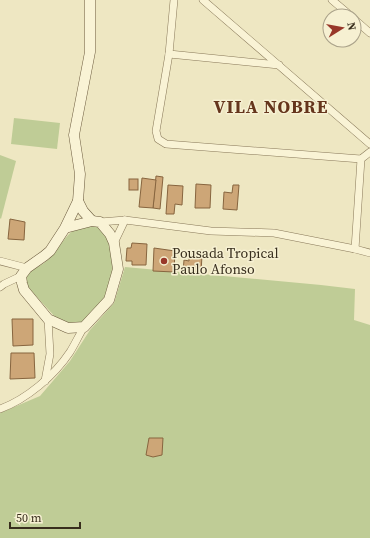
<svg xmlns="http://www.w3.org/2000/svg" width="370" height="538" viewBox="0 0 370 538" font-family="'Source Serif 4',serif">
  <style>
    .green { fill: #bfcc96 }
    .building { fill: #cda677; stroke: #87653f }
    .lines { fill: none; stroke-linecap: round; stroke-linejoin: round }
    .street-casing { stroke: #887859; stroke-width: 8 }
    .secondary-casing { stroke: #6a593c; stroke-width: 11 }
    .street { stroke: #f9f3d5; stroke-width: 7 }
    .secondary { stroke: #f9f3d5; stroke-width: 10 }
    .poi-dot { fill: #983729; stroke: #f6f0d2; stroke-width: 1.5 }
    .labels { text-anchor: middle; dominant-baseline: central; stroke-width: 3; stroke-linejoin: round; paint-order: stroke }
    .poi-label { font-size: 14px; fill: #382e1d; stroke: #f6f0d2; text-anchor: start }
    .district-label { font-size: 18px; font-weight: bold; letter-spacing: 1px; fill: #65351c; stroke: #f6f0d2 }
  </style>
  <rect width="100%" height="100%" fill="#eee7c2"/>
  <!-- green -->
  <g class="green">
    <polygon points="14,118 60,123 57,149 11,144"/>
    <polygon points="0,155 16,161 1,219 0,218"/>
    <path d="M93,225L102,230L109,239L113,272L108,297L85,322L71,324L57,319L26,285L25,277L28,270C57,264 58,237 80,226C84,225 89,225 93,225Z"/>
    <polygon points="125,267 321,285 355,289 354,320 370,325 370,538 0,538 0,413 40,396 70,361 90,330 114,303"/>
  </g>
  <!-- building -->
  <g class="building">
    <polygon points="156,176 163,177 160,209 153,208"/>
    <polygon points="142,178 156,180 153,208 139,207"/>
    <rect x="129" y="179" width="9" height="11"/>
    <polygon points="196,184 211,185 210,208 195,208"/>
    <polygon points="168,185 183,186 182,205 175,204 174,214 166,214"/>
    <polygon points="233,185 239,185 237,210 223,209 224,192 232,193"/>
    <polygon points="10,219 25,222 24,240 8,239"/>
    <polygon points="132,243 147,244 146,265 132,265 132,261 126,261 127,248 131,248"/>
    <polygon points="154,248 175,251 174,272 153,271"/>
    <polygon points="189,254 202,255 201,273 183,272 184,260 189,261"/>
    <polygon points="12,319 33,319 33,345 13,346"/>
    <polygon points="11,353 34,353 35,378 10,379"/>
    <polygon points="149,438 163,438 162,455 153,457 146,455"/>
  </g>
  <g class="lines">
    <!-- street casing -->
    <g class="street-casing">
      <g id="street">
        <polyline points="174,0 169,54 156,131 158,139 166,144 361,159"/>
        <polyline points="203,0 370,144"/>
        <polyline points="332,0 351,16"/>
        <polyline points="354,19 370,33"/>
        <polyline points="169,54 279,65"/>
        <polyline points="100,222 125,220 211,231 274,233 355,249 370,253"/>
        <polyline points="114,243 125,220"/>
        <polyline points="355,249 361,159 370,152"/>
        <polyline points="0,261 27,268"/>
        <polyline points="0,287 4,284 21,276"/>
        <polyline points="45,381 50,354 48,319"/>
        <path d="M0,409C27,399 54,376 70,352C75,344 79,335 84,327"/>
      </g>
    </g>
    <!-- secondary casing -->
    <g class="secondary-casing">
      <g id="secondary">
        <polyline points="78,201 83,211 92,221"/>
        <polyline points="65,228 92,221 100,222 110,234 114,243 118,269 109,300 84,327 68,328 48,319 24,290 22,283 21,276 27,268 44,256 50,251 65,228 78,201 80,174 74,135 90,52 90,0"/>
      </g>
    </g>
    <!-- street -->
    <use href="#street" class="street"/>
    <!-- secondary -->
    <use href="#secondary" class="secondary"/>
  </g>
  <!-- markers -->
  <circle class="poi-dot" cx="164" cy="261" r="4"/>
  <g class="labels">
    <!-- poi labels -->
    <g class="poi-label">
      <text x="172" y="253">Pousada Tropical<tspan x="172" dy="16">Paulo Afonso</tspan></text>
    </g>
    <!-- district labels -->
    <g class="district-label">
      <text x="271" y="106">VILA NOBRE</text>
    </g>
  </g>
  <!-- north arrow -->
  <g transform="translate(342 28) rotate(79)"><circle r="19" fill="#f6f0d2" stroke="#aaa28a"/>
  <path d="M0-3L7 15L0 10L-7 15Z" fill="#983729"/>
  <text y="-6" font-size="11" font-weight="bold" text-anchor="middle" fill="#382e1d">N</text>
  </g>
  <!-- scale -->
  <path d="M10 522v6h70v-6" fill="none" stroke="#382e1d" stroke-width="2"/>
  <text x="16" y="522" font-size="12" fill="#382e1d" stroke="#f6f0d2" stroke-width="3" paint-order="stroke">50 m</text>
</svg>
